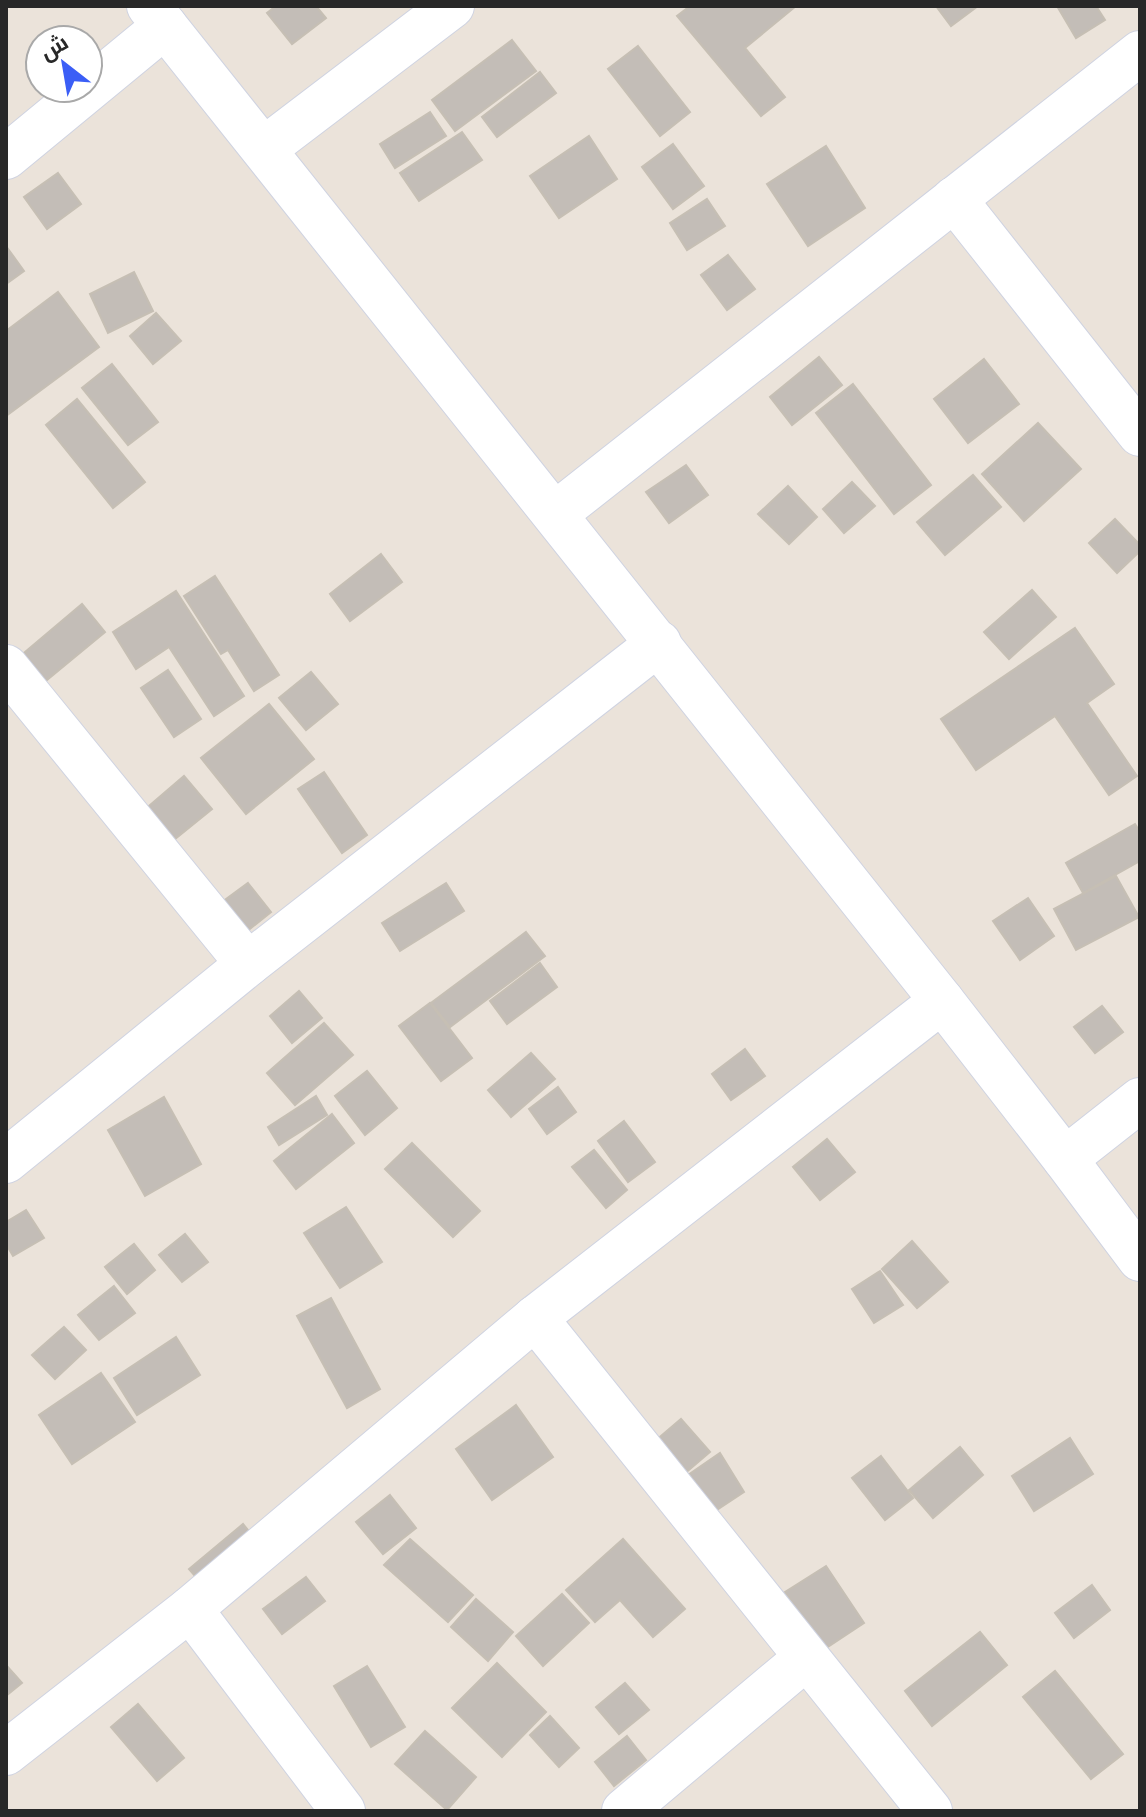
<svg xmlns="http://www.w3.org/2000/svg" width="1146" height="1817" viewBox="0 0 1146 1817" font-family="'Asap Condensed',Cairo,sans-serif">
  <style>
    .building { fill: #c3bdb7; stroke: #c6bfb4; stroke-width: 2 }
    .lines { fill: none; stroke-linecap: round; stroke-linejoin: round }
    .street-casing { stroke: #cfd3e1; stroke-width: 46 }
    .street { stroke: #fff; stroke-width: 44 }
  </style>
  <rect width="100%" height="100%" fill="#ebe3da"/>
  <!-- building -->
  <g class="building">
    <polygon points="276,6 316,6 326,18 292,44 267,13"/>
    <polygon points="690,6 796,6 745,48 785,97 761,116 677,16"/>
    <polygon points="936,6 978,6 951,26"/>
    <polygon points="1057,6 1096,6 1105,20 1076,38"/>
    <polygon points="512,40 536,71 455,131 432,100"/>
    <polygon points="638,46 690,112 660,136 608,69"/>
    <polygon points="540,72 556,93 497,137 482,117"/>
    <polygon points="430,112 446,136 395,168 380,144"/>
    <polygon points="462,132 482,160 419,201 400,173"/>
    <polygon points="589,136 617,179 559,218 530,176"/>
    <polygon points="673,144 704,186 673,209 642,167"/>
    <polygon points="826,146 865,208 808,246 767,184"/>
    <polygon points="58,173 81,204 47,229 24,197"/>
    <polygon points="707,199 725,226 687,250 670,223"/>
    <polygon points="6,246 24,271 6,284"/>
    <polygon points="728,255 755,289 727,310 701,275"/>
    <polygon points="134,272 153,311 108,333 90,294"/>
    <polygon points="58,292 99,347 6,416 6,331"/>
    <polygon points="156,313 181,341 153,364 130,336"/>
    <polygon points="819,357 842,385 792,425 770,397"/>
    <polygon points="984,359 1019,404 968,443 934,399"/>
    <polygon points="112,364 158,422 128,445 82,388"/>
    <polygon points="853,384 931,485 894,514 816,413"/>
    <polygon points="77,399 145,482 113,508 46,425"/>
    <polygon points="1038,423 1081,469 1024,521 982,474"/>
    <polygon points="686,465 708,495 669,523 646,492"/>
    <polygon points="973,475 1001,507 945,555 917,522"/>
    <polygon points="852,482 875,506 844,533 823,509"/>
    <polygon points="788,486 817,517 789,544 758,514"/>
    <polygon points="1115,519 1140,545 1140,551 1117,573 1089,543"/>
    <polygon points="381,554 402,582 350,621 330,594"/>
    <polygon points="215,576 279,675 254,691 228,650 221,654 184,596"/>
    <polygon points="1032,590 1056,617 1009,659 984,632"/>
    <polygon points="176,591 244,696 214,716 169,647 136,669 113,632"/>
    <polygon points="82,604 105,632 42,684 19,657"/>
    <polygon points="1075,628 1114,684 1087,703 1137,776 1109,795 1055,716 976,770 941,719"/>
    <polygon points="168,670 201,719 174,737 141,688"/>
    <polygon points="311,672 338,704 306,730 279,698"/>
    <polygon points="269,704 314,759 246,814 201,758"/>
    <polygon points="324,772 367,835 342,853 298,789"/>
    <polygon points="184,776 212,809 170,843 143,811"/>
    <polygon points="1135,824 1140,832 1140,861 1083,893 1066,863"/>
    <polygon points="1116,876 1139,917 1076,950 1054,909"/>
    <polygon points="248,883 271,912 241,936 218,905"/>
    <polygon points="446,883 464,911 400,951 382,923"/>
    <polygon points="1028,898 1054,936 1020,960 993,921"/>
    <polygon points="526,932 545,956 450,1027 431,1003"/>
    <polygon points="540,963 557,987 507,1024 490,1001"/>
    <polygon points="299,991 322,1018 292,1043 270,1016"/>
    <polygon points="430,1003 472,1058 441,1081 399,1026"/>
    <polygon points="1102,1006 1123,1032 1095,1053 1074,1027"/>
    <polygon points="324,1023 353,1055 295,1105 267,1073"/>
    <polygon points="745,1049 765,1076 731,1100 712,1074"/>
    <polygon points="531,1053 555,1079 511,1117 488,1090"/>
    <polygon points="367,1071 397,1108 365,1135 335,1096"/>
    <polygon points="558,1087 576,1112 547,1134 529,1109"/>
    <polygon points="316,1096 327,1115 279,1145 268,1127"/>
    <polygon points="164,1097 201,1164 145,1196 108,1130"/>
    <polygon points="332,1114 354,1143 296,1189 274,1161"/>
    <polygon points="624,1121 655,1162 628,1182 598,1141"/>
    <polygon points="827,1139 855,1172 820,1200 793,1167"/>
    <polygon points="412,1143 480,1211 453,1237 385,1169"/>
    <polygon points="594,1150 627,1190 606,1208 572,1167"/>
    <polygon points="346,1207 382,1262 340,1288 304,1233"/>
    <polygon points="26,1210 44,1238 13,1256 6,1244 6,1222"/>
    <polygon points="185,1234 208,1262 182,1282 159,1255"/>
    <polygon points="912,1241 948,1282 917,1308 882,1269"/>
    <polygon points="134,1244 155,1270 127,1294 105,1267"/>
    <polygon points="880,1271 903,1305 874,1323 852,1289"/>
    <polygon points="114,1286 135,1313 99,1340 78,1315"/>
    <polygon points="331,1298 380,1389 347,1408 297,1316"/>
    <polygon points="64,1327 86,1350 55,1379 32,1355"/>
    <polygon points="176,1337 200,1375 137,1415 114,1378"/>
    <polygon points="101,1373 135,1422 72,1464 39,1415"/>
    <polygon points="516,1405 553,1457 492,1500 456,1449"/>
    <polygon points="681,1419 710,1452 684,1474 655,1441"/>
    <polygon points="1070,1438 1093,1474 1034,1511 1012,1476"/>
    <polygon points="960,1447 983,1475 933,1518 909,1490"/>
    <polygon points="720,1453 744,1492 712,1513 688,1475"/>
    <polygon points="881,1456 913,1498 885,1520 852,1478"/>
    <polygon points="390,1495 416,1528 383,1554 356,1522"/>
    <polygon points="243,1524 271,1558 218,1602 189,1569"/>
    <polygon points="410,1539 473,1595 448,1622 384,1565"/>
    <polygon points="623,1539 685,1609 653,1637 620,1600 595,1622 566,1590"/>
    <polygon points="826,1566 864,1623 823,1650 785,1592"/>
    <polygon points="306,1577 325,1601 282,1634 263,1609"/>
    <polygon points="1092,1585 1110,1610 1074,1638 1055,1613"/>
    <polygon points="562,1594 589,1623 543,1666 516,1636"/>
    <polygon points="476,1599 513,1632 488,1661 451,1627"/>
    <polygon points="980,1632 1007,1665 932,1726 905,1691"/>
    <polygon points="497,1663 546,1712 502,1757 452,1708"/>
    <polygon points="6,1665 22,1683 6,1696"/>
    <polygon points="367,1666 405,1727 371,1747 334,1686"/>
    <polygon points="1055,1671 1123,1754 1091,1779 1023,1697"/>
    <polygon points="625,1683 649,1710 619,1734 596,1707"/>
    <polygon points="138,1704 184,1758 157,1781 111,1727"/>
    <polygon points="550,1716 579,1748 559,1767 530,1735"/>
    <polygon points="425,1731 476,1777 447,1810 395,1764"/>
    <polygon points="627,1736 646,1760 614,1786 595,1762"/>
  </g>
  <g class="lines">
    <!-- street casing -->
    <g class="street-casing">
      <g id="street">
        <polyline points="149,6 942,1001 1065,1159 1140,1259"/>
        <polyline points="264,149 452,6"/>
        <polyline points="6,157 165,26"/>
        <polyline points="954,199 1140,434"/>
        <polyline points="555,514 1140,53"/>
        <polyline points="6,667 248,964"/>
        <polyline points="1065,1159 1140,1100"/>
        <polyline points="6,1161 248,964 659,643"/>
        <polyline points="535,1318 930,1811"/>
        <polyline points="190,1609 343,1811"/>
        <polyline points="6,1753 190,1609 535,1318 942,1001"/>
        <polyline points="624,1811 806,1658"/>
      </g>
    </g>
    <!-- street -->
    <use href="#street" class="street"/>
  </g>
  <!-- border -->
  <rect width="1146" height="1817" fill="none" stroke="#282828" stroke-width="16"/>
  <!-- north arrow -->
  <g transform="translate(64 64) rotate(329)"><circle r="38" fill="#ffffff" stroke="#a9a9a9" stroke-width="2"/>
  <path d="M0-6L14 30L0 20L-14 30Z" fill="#3b5ef6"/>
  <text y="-12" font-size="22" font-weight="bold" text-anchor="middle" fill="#282828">ش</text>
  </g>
</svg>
